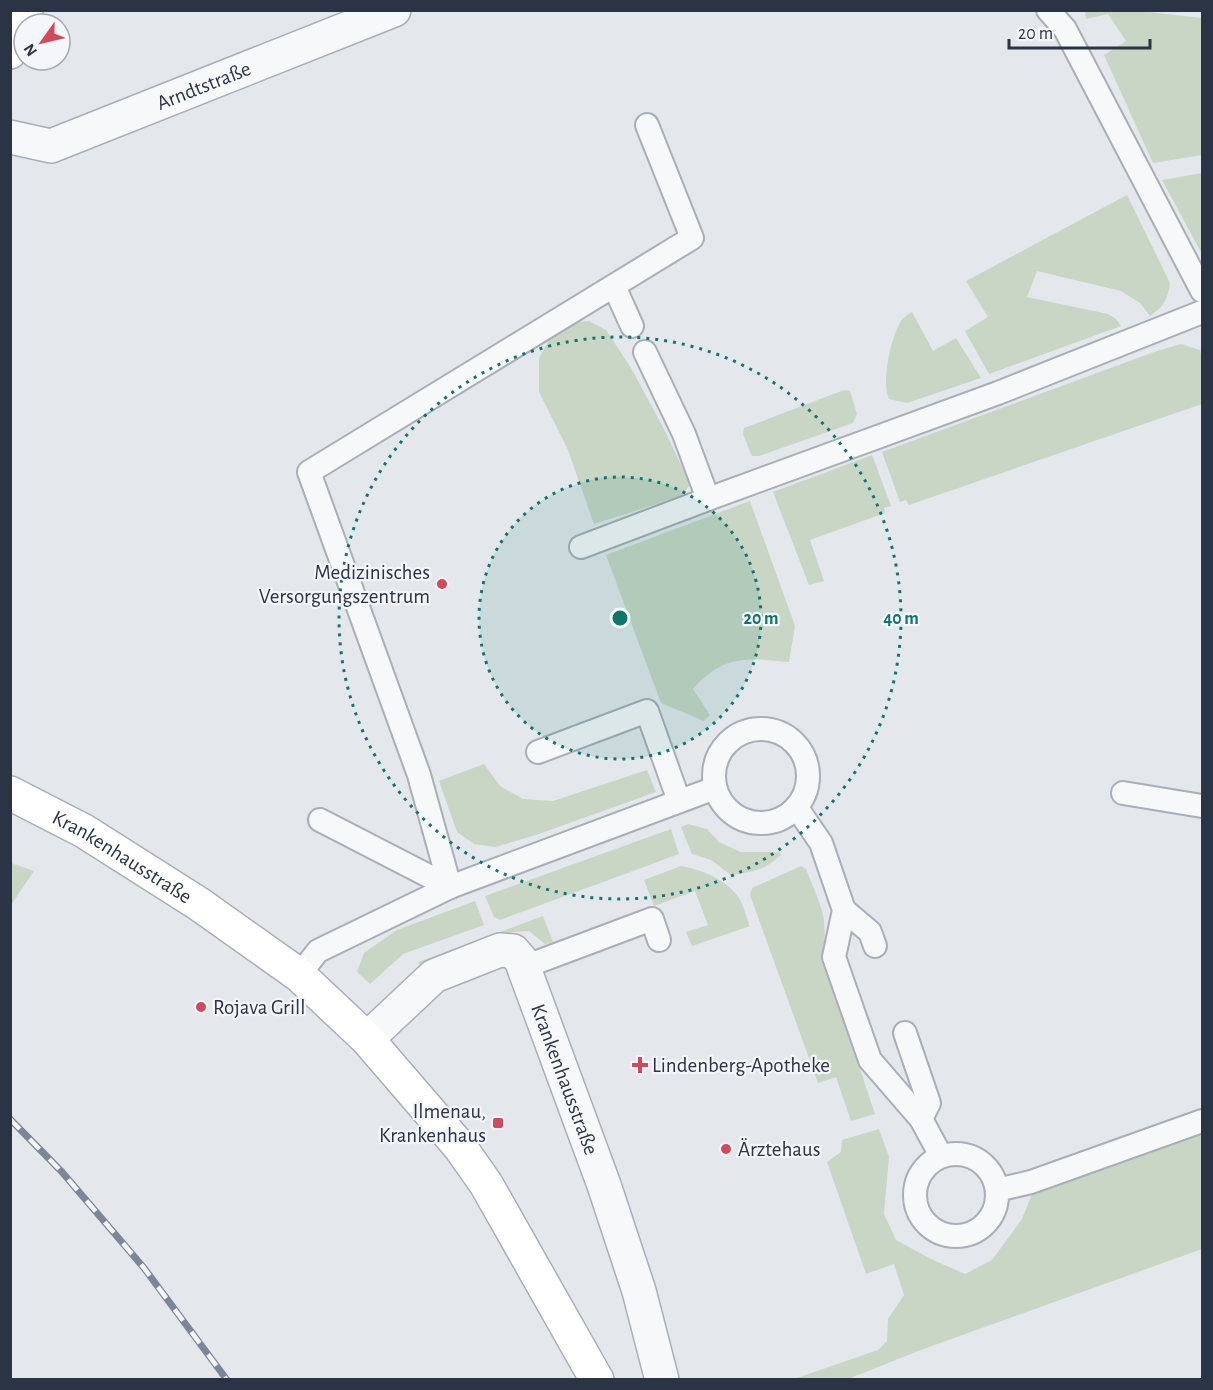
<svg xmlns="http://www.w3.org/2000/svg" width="1213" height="1390" viewBox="0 0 1213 1390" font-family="'Alegreya Sans',sans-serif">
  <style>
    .grass { fill: #c9d6c5 }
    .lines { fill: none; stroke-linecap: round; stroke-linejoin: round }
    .lane-casing { stroke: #a9aeb7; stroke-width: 26 }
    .street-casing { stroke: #a9aeb7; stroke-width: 36 }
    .secondary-casing { stroke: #a9aeb7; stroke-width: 36 }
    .lane { stroke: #f7f8fa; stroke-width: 22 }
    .street { stroke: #f7f8fa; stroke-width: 33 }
    .secondary { stroke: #fff; stroke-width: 33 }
    .rail-casing { stroke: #7d8696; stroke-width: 7 }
    .rail { stroke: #f4f6f9; stroke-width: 4.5; stroke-dasharray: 14; stroke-linecap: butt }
    .ring { fill: none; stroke: #0f766e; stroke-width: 3; stroke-dasharray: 3 6 }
    .poi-dot { fill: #d1495b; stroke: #f4f6f9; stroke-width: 2 }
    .labels { text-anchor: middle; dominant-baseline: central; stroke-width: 4.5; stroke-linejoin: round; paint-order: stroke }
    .street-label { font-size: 21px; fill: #2b3445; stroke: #f4f6f9 }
    .poi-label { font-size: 21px; fill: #2b3445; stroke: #f4f6f9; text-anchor: start }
    .centre { fill: #0f766e; stroke: #f4f6f9; stroke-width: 3 }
    .ring-label { font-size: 18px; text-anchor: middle; font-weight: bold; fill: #0f766e; stroke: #f4f6f9; stroke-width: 4.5; stroke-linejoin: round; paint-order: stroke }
  </style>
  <rect width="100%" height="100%" fill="#e4e7ec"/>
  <!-- grass -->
  <g class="grass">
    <polygon points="1085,11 1139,11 1202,18 1202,155 1153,163 1104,55 1126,41 1108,14 1086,19"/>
    <polygon points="1202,173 1202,254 1162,180"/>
    <path d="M1127,195L1170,283C1168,298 1164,307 1150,316L1140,303L1121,291L1037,271L1027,297L1108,314L1116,319L1121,326L989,374L965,331L988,317L966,281Z"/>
    <path d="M912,312L933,351L956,338L981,378L907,403L889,399C881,382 891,337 901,321C903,318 908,314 912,312Z"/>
    <polygon points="589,321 606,330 631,368 664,429 690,484 682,496 594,524 568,450 539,392 539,358 549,340 569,323"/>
    <polygon points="1181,344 1200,350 1202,358 1202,404 909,505 906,500 900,502 882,452 1154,352"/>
    <polygon points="844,390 850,391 857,414 853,423 759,456 752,456 743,434 744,428"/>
    <polygon points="872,455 891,506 884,508 885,513 810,540 824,581 809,585 773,492"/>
    <path d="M750,501L795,626L789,662C748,658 723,654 693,689L710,715L704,721L661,703L606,555Z"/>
    <polygon points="484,764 500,786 523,799 553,801 647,770 656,792 539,834 496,847 474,844 457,832 439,781"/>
    <path d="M688,824L707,829L719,842L741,852H780L781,855C765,870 753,872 731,875L711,860L692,854L681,827Z"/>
    <polygon points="671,829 679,854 500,920 494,917 485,896"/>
    <polygon points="11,863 34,871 11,905 10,863"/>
    <path d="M681,866C702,870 726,879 739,898C744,906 746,917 750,926L692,946L686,932L708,925L695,891L654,906L644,880Z"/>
    <path d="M801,866L806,869C819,903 830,917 822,954L875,1114L851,1121L836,1077L818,1083L750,895L752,888Z"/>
    <polygon points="475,901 484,925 403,954 370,984 357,972 364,953 397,930"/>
    <polygon points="543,916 553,942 545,944 529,931 513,932 421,967 418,962"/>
    <polygon points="879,1129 889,1157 884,1214 896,1240 931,1259 965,1274 992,1260 1022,1219 1032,1194 1202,1130 1202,1249 918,1351 848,1379 791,1380 878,1350 887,1341 888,1319 904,1295 894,1264 866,1274 827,1162 841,1152 842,1140"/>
  </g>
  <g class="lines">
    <!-- lane casing -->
    <g class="lane-casing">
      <g id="lane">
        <polyline points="1048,10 1065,29 1202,291"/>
        <polyline points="614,286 632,326"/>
        <polyline points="645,352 684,434 708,499 998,393 1202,312"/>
        <polyline points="581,547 708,499"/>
        <circle cx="761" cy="776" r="47"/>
        <polyline points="538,752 647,711 679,801"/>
        <polyline points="1123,793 1202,806"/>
        <polyline points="797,808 821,843 844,910 834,957 870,1060 921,1119 941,1156"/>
        <polyline points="320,820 450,887"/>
        <polyline points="450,887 419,775 309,472 692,238 647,125"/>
        <polyline points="844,910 870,932 875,946"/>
        <polyline points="524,967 652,919 659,940"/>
        <polyline points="299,975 318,951 450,887 715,788"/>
        <polyline points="905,1033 929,1103 921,1119"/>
        <circle cx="956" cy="1195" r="41"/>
        <polyline points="997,1190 1031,1182 1202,1121"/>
      </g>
    </g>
    <!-- street casing -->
    <g class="street-casing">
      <g id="street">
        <path id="s1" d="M10,137L51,146L394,10"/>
        <path id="s2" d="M367,1039L434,976L500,950L513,951L521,960L604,1185L639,1291L662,1380"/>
      </g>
    </g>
    <!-- secondary casing -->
    <g class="secondary-casing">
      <g id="secondary">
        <polyline points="10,52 26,10"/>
        <path id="s3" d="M10,793L84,831L199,904L299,975L367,1039L460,1147L486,1184L597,1380"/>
      </g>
    </g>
    <!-- lane -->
    <use href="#lane" class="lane"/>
    <!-- street -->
    <use href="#street" class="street"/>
    <!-- secondary -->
    <use href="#secondary" class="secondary"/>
    <!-- rail casing -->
    <g class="rail-casing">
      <polyline id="rail" points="10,1119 62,1172 144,1268 227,1380"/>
    </g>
    <!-- rail -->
    <use href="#rail" class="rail"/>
  </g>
  <!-- distance rings -->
  <circle cx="620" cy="618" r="141" fill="#0f766e" fill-opacity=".12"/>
  <g class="ring">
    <circle cx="620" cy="618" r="141"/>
    <circle cx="620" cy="618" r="281"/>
  </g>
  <!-- markers -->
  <g class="poi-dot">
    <circle cx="442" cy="584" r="6"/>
    <circle cx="201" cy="1007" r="6"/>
    <path d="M637 1056h6v6h6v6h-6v6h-6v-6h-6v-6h6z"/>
    <rect x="492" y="1117" width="12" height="12" rx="3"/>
    <circle cx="726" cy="1149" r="6"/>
  </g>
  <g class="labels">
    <!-- street labels -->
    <g class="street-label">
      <text stroke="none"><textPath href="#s1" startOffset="206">Arndtstraße</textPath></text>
      <text stroke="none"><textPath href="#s3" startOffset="129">Krankenhausstraße</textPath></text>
      <text stroke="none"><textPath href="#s2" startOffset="315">Krankenhausstraße</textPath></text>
    </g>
    <!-- poi labels -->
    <g class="poi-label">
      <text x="430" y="572" text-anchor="end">Medizinisches<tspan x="430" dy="24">Versorgungszentrum</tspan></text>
      <text x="213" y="1007">Rojava Grill</text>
      <text x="652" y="1065">Lindenberg-Apotheke</text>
      <text x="486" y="1111" text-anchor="end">Ilmenau,<tspan x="486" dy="24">Krankenhaus</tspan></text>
      <text x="738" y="1149">Ärztehaus</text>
    </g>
  </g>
  <circle cx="620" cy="618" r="9" class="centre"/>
  <g class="ring-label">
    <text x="761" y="624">20 m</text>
    <text x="901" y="624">40 m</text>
  </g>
  <!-- border -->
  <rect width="1213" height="1390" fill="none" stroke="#2b3445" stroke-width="24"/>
  <!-- north arrow -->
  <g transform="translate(42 42) rotate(236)"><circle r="28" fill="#f4f6f9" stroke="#a4a8b1" stroke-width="1.5"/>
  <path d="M0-4.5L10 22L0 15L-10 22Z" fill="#d1495b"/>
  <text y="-9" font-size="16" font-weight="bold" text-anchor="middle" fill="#2b3445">N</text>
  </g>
  <!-- scale -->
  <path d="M1009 39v9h141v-9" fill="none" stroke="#2b3445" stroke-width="3"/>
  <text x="1018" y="39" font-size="18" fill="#2b3445" stroke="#f4f6f9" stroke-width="4.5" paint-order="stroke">20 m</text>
</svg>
